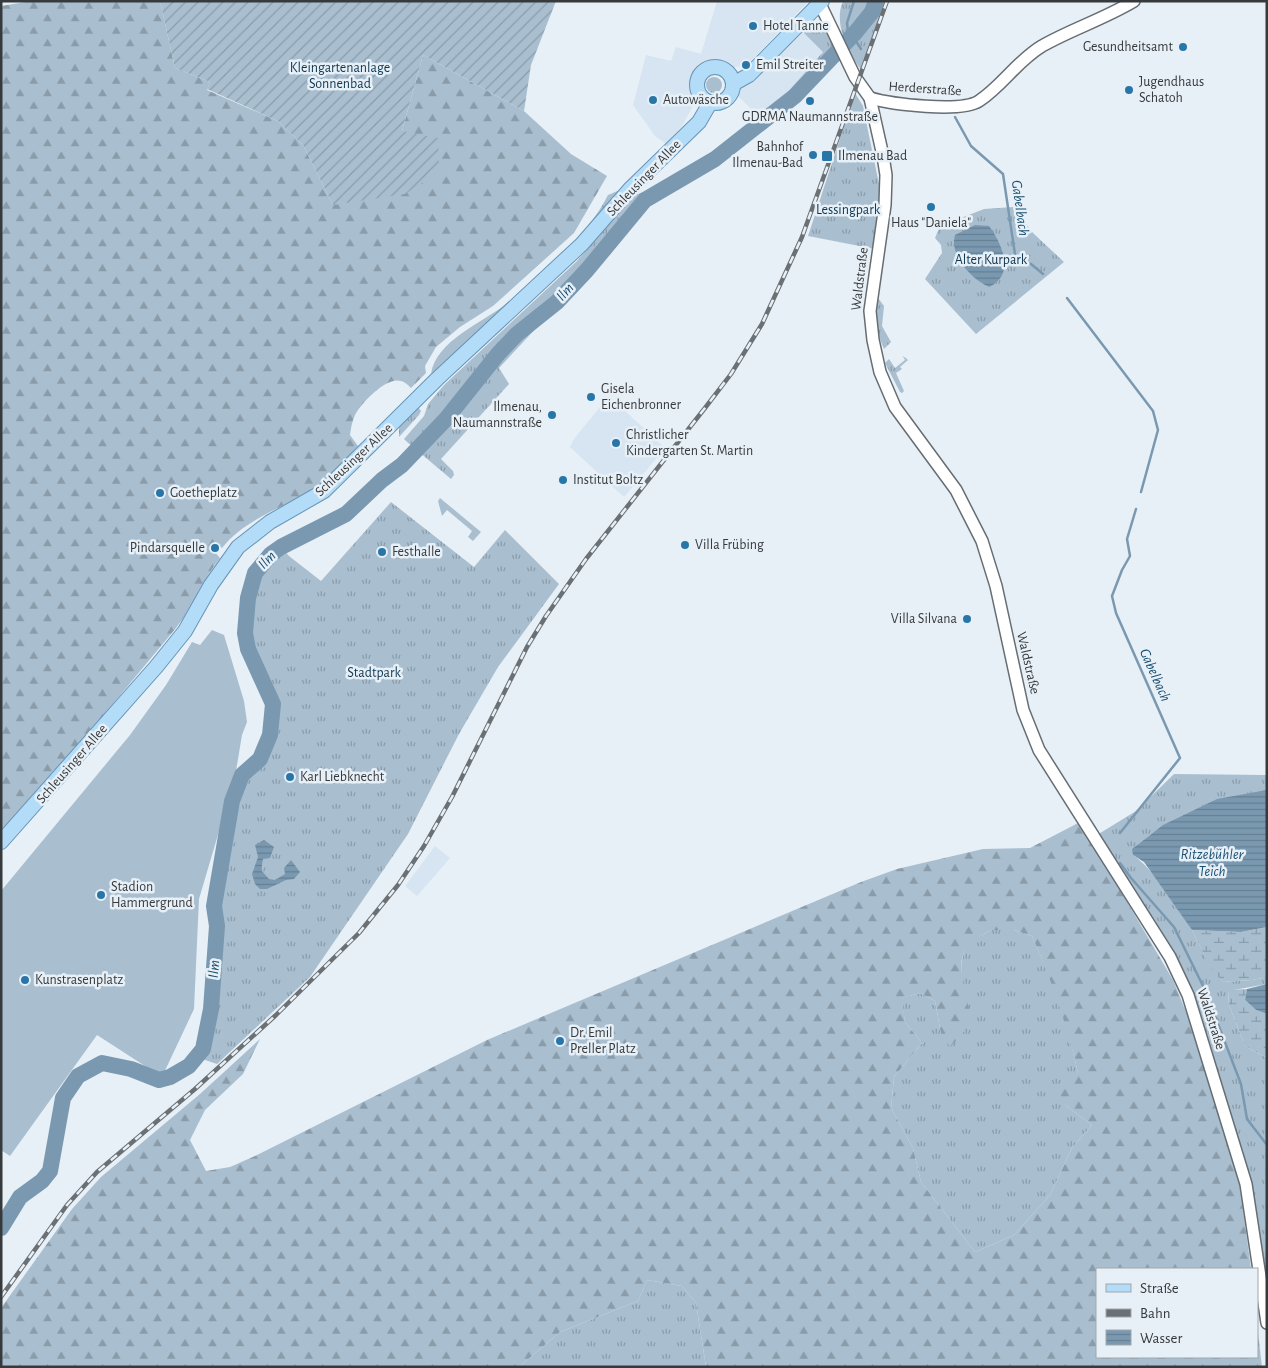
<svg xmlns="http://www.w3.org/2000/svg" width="1268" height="1368" viewBox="0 0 1268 1368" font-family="'Alegreya Sans',sans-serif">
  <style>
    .built { fill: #d6e5f1 }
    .grass { fill: url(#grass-tufts) }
    .forest { fill: url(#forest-firs); fill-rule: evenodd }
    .wetland { fill: url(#wetland-marsh) }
    .garden { fill: url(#garden-furrows) }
    .pitch { fill: #a9bfd0 }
    .water { fill: url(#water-rules) }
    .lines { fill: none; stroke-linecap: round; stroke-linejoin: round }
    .stream { stroke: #7a99b1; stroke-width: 2.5 }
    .river { stroke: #7a99b1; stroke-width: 16 }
    .minor-casing { stroke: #666d73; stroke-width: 14 }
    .major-casing { stroke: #6794b5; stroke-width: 16 }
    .minor { stroke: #fff; stroke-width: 11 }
    .major { stroke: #b3dcf9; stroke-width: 14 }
    .rail-casing { stroke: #6b7074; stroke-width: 4.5 }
    .rail { stroke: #e7f0f7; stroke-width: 2.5; stroke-dasharray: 8; stroke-linecap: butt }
    .poi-dot { fill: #2876a8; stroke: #e7f0f7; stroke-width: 2 }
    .labels { text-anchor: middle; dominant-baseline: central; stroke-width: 5; stroke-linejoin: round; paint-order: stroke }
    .poi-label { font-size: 14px; fill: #373a3d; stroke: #e7f0f7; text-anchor: start }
    .park-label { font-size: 14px; fill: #0f3751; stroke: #e7f0f7 }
    .street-label { font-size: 14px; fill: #373a3d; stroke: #e7f0f7 }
    .water-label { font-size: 15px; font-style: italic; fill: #194e70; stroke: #e7f0f7 }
  </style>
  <defs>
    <pattern id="grass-tufts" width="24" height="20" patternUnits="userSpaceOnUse" patternTransform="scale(1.25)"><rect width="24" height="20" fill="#a9bfd0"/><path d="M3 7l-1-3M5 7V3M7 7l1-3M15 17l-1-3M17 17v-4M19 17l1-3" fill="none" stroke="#8a9caa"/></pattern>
    <pattern id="forest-firs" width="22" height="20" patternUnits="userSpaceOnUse" patternTransform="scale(1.25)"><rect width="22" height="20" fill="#a9bfd0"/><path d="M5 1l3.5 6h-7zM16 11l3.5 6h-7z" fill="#8a9caa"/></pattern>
    <pattern id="wetland-marsh" width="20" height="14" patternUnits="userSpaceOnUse" patternTransform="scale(1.25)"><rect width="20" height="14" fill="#a9bfd0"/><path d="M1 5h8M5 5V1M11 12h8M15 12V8" fill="none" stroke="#8a9caa"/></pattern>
    <pattern id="garden-furrows" width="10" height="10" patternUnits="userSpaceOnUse" patternTransform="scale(1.25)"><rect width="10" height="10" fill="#a9bfd0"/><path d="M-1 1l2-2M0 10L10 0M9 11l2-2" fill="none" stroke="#8a9caa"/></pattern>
    <pattern id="water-rules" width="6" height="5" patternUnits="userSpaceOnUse" patternTransform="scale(1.25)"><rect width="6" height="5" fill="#7a99b1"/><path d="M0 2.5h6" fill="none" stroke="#657e91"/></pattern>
  </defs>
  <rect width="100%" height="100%" fill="#e7f0f7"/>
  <!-- built -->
  <g class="built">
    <polygon points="717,1 809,1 747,65 731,68 709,64 701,68 694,78 693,106 682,126 666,144 655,136 633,105 646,55 671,61 676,47 701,54"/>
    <polygon points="816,23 824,26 832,35 823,52 785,95 759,117 736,94 802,30"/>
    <polygon points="609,396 665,448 624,497 570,447 574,439"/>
    <polygon points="435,846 450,858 417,896 405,886"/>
  </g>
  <!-- grass -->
  <g class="grass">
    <path d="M843,1H887L862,71C848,53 833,23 843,1Z"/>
    <polygon points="813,27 821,27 830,38 839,57 806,93 731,155 649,204 577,292 541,323 499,368 509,384 441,459 453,471 454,475 451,479 406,441 404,439 424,416 428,404 444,385 577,261 634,195 651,190 683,175 785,95 823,52 803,32"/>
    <circle cx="714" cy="85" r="8"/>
    <polygon points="855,93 863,106 880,189 875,249 808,236"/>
    <path d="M622,189L577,243L451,359L431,374C436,340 483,323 507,303C542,275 588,235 608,195Z"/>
    <polygon points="1013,207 1033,233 1064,262 976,334 925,279 942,253 941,245 935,238 940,226 984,209"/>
    <path d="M878,298L884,306L882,326L891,342L884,349C877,331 870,317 878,298Z"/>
    <polygon points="903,356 908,360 900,367 902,369 896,373 904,391 902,393 900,392 885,363 889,359 895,368 905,360"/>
    <polygon points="418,407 421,411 419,415 399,437 399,427"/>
    <polygon points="440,498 481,532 473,541 468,537 472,531 447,510 442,516 438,501"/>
    <polygon points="391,502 474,567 505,530 559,584 498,667 459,734 408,834 310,977 217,1064 196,1057 203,1049 207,1036 211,1009 217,926 214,906 232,801 242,775 260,759 270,735 273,704 248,649 245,633 248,598 255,573 271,554 281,547 289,556 321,581"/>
    <path d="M1174,774L1267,775V790L1154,832L1136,846L1133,855C1151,867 1184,912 1193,932C1202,950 1209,966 1223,982L1252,980L1267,977V984L1228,991L1229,1005L1245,1046L1267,1058V1292L1245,1160L1195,995L1175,954L1097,835L1136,811Z"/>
    <path d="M991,930H1014L1032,936L1052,982L1068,1031L1078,1073L1065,1105L1092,1125L1072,1148L1050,1195L1014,1235L975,1252L921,1182L913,1148L891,1108L894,1077L922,1043L905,1022L901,998L920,993L935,1001L941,1034L970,1016C965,995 952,955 973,940C979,936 986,933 991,930Z"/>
    <polygon points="647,1280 682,1286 696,1303 706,1367 519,1367 560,1332 638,1301"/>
  </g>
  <!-- forest -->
  <g class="forest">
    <path d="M32,1H160L175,68L210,82L207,90L278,121L303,145L333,205L402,131L423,55L524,111L571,154L607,176L574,233L493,306L460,327L436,347L425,366L426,373L411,388C408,385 405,382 401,381C387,376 361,403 355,415C352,421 351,428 350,435L358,446C346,459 334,475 320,485C287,507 247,517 222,548L217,545L214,546L213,550L220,558C203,579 193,606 176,628L37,795L1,833V6Z"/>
    <path d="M1080,822L1173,980L1200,1046L1240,1187L1251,1269H1097V1357H1257V1324L1262,1367H706L696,1303L682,1286L647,1280L638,1301L560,1332L519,1367H1V1308L72,1209L101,1177L200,1094L260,1039L243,1074L205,1110L190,1140L206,1171L230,1167L255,1156L487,1040L861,882L897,869L983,849L1030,848ZM991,930H1014L1032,936C1052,981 1067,1025 1078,1073L1057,1094L1065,1105L1092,1125L1072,1148L1050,1195L1014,1235L975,1252L921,1182L913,1148L891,1108L894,1077L922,1043L905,1022L902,998L920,993L935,1001L941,1034L950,1047C958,1039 970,1027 970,1015C970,1008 966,999 965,992C958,957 959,947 991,930Z"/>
  </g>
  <!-- wetland -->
  <g class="wetland">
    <polygon points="1267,927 1267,977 1252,980 1223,982 1211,969 1192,930 1241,932"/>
    <polygon points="1247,989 1245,1000 1256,1010 1267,1014 1267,1058 1245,1046 1229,1005 1228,990"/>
  </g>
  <!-- garden -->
  <polygon class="garden" points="160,1 556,1 531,65 524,111 423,55 402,131 438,138 439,172 405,194 333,205 303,145 278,121 207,89 210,82 175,68"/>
  <!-- pitch -->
  <polygon class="pitch" points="212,630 224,635 244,701 247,722 242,735 235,777 199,899 194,1009 162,1077 97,1035 10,1156 1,1150 1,891 130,735 166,685 192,642 200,645"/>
  <!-- water -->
  <g class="water">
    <path d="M975,225L989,226C1003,245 1015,275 989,287C971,279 949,255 955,235Z"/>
    <polygon points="1267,790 1267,927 1241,932 1192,930 1144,862 1133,855 1132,849 1163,825 1217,799"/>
    <polygon points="264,840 274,847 270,858 263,859 261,870 269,879 275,880 285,874 284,868 291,860 300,872 294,879 286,880 267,889 260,889 255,884 252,874 258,857 255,845"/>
    <polygon points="1267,984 1267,1014 1256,1010 1245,1000 1247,989"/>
  </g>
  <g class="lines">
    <!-- stream -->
    <g class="stream">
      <polyline points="852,35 861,49"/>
      <polyline points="849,38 847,23 854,1"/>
      <polyline points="955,117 971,146 1003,174 1016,261 1031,264 1043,274"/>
      <polyline points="1067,298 1153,411 1158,430 1141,492"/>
      <polyline points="1120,833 1180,758 1116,613 1112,596 1122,570 1130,556 1127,539 1136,509"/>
      <polyline points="1120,863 1131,878 1174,927 1205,990 1241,1084 1247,1119 1267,1145"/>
      <polyline points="1267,1170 1267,1176"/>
    </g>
    <!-- river -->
    <polyline class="river" points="1,1228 20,1197 42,1181 50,1171 63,1098 78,1076 102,1063 131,1069 159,1080 170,1077 189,1066 203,1049 211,1009 217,926 214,906 232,801 242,775 260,759 270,735 273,704 248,649 245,633 248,598 255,573 271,554 281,547 346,514 382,480 402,465 446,419 498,354 517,334 557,302 587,270 645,200 715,159 795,96 855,33 872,12 876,1"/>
    <!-- minor casing -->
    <g class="minor-casing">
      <g id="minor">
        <polyline points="820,4 855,77 870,98 883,156 886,175 885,205 870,311 873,340 880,372 895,407 956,490 982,541 996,586 1023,710 1039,750 1170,957 1188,995 1246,1184 1267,1323"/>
        <path d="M870,98C891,104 961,113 979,101C1002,86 1017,61 1042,46C1072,29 1104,19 1134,1"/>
      </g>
    </g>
    <!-- major casing -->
    <g class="major-casing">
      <g id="major">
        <circle cx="715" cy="85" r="18"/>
        <polyline points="733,84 749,75 822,1"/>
        <polyline points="1,842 156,667 185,631 211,585 238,547 270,522 324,491 437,379 582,244 630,189 699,122 710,103"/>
      </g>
    </g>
    <!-- minor -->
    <use href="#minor" class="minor"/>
    <!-- major -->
    <use href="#major" class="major"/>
    <!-- rail casing -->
    <g class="rail-casing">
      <polyline id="rail" points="1,1297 67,1205 97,1172 195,1089 276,1015 359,933 398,885 424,846 452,797 527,647 546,616 586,559 705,408 731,374 762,324 802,237 887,1"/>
    </g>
    <!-- rail -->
    <use href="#rail" class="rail"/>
  </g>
  <!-- markers -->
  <g class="poi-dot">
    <circle cx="753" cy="26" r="5"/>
    <circle cx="1183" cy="47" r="5"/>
    <circle cx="746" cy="65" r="5"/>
    <circle cx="1129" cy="90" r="5"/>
    <circle cx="653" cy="100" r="5"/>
    <circle cx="810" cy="101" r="5"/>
    <circle cx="813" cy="155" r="5"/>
    <rect x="821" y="150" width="12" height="12" rx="2.5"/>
    <circle cx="931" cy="207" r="5"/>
    <circle cx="591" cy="397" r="5"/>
    <circle cx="552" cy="415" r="5"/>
    <circle cx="616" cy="443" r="5"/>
    <circle cx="563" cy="480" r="5"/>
    <circle cx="160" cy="493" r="5"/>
    <circle cx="685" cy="545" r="5"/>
    <circle cx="215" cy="548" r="5"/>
    <circle cx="382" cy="552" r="5"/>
    <circle cx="967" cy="619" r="5"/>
    <circle cx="290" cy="777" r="5"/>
    <circle cx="101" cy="895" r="5"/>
    <circle cx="25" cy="980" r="5"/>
    <circle cx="560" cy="1041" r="5"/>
  </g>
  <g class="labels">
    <!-- poi labels -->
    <g class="poi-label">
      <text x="763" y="26">Hotel Tanne</text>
      <text x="1173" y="47" text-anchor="end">Gesundheitsamt</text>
      <text x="756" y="65">Emil Streiter</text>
      <text x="1139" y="82">Jugendhaus<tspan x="1139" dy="16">Schatoh</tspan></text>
      <text x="663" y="100">Autowäsche</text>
      <text x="810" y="117" text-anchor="middle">GDRMA Naumannstraße</text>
      <text x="803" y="147" text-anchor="end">Bahnhof<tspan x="803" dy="16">Ilmenau-Bad</tspan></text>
      <text x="838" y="156">Ilmenau Bad</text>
      <text x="931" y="223" text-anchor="middle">Haus "Daniela"</text>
      <text x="601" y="389">Gisela<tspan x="601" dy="16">Eichenbronner</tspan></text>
      <text x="542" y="407" text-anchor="end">Ilmenau,<tspan x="542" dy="16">Naumannstraße</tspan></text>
      <text x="626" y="435">Christlicher<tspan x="626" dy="16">Kindergarten St. Martin</tspan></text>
      <text x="573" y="480">Institut Boltz</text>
      <text x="170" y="493">Goetheplatz</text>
      <text x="695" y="545">Villa Frübing</text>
      <text x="205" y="548" text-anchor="end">Pindarsquelle</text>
      <text x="392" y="552">Festhalle</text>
      <text x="957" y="619" text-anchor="end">Villa Silvana</text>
      <text x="300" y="777">Karl Liebknecht</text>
      <text x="111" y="887">Stadion<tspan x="111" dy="16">Hammergrund</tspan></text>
      <text x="35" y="980">Kunstrasenplatz</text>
      <text x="570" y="1033">Dr. Emil<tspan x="570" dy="16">Preller Platz</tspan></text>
    </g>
    <!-- park labels -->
    <g class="park-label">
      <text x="340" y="68">Kleingartenanlage<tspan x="340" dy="16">Sonnenbad</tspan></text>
      <text x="848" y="210">Lessingpark</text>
      <text x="991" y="260">Alter Kurpark</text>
      <text x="374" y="673">Stadtpark</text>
    </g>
    <!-- street labels -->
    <g class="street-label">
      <text transform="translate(925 89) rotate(4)">Herderstraße</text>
      <text transform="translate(644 178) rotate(-46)">Schleusinger Allee</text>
      <text transform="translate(860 279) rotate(-83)">Waldstraße</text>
      <text transform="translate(354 460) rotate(-43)">Schleusinger Allee</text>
      <text transform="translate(1028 663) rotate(77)">Waldstraße</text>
      <text transform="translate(72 764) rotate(-49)">Schleusinger Allee</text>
      <text transform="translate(1211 1019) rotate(72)">Waldstraße</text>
    </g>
    <!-- water labels -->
    <g class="water-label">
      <text transform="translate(1020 208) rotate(82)">Gabelbach</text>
      <text transform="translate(565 292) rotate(-48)">Ilm</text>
      <text transform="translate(267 560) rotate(-45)">Ilm</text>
      <text transform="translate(1155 675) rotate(66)">Gabelbach</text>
      <text x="1212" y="854">Ritzebühler<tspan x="1212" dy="17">Teich</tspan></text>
      <text transform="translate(214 969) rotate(-86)">Ilm</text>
    </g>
  </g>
  <!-- border -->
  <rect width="1268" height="1368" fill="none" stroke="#373a3d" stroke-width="5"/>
  <!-- legend -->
  <rect x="1096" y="1268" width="162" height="90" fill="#e7f0f7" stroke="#a1a7ad"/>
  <rect x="1106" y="1284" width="25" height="8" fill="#b3dcf9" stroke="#a1a7ad"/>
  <text x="1140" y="1293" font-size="15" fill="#373a3d">Straße</text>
  <rect x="1106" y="1309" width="25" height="8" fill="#6b7074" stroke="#a1a7ad"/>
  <text x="1140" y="1318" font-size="15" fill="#373a3d">Bahn</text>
  <rect x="1106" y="1330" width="25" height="15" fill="url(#water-rules)" stroke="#a1a7ad"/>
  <text x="1140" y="1343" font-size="15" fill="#373a3d">Wasser</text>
</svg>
